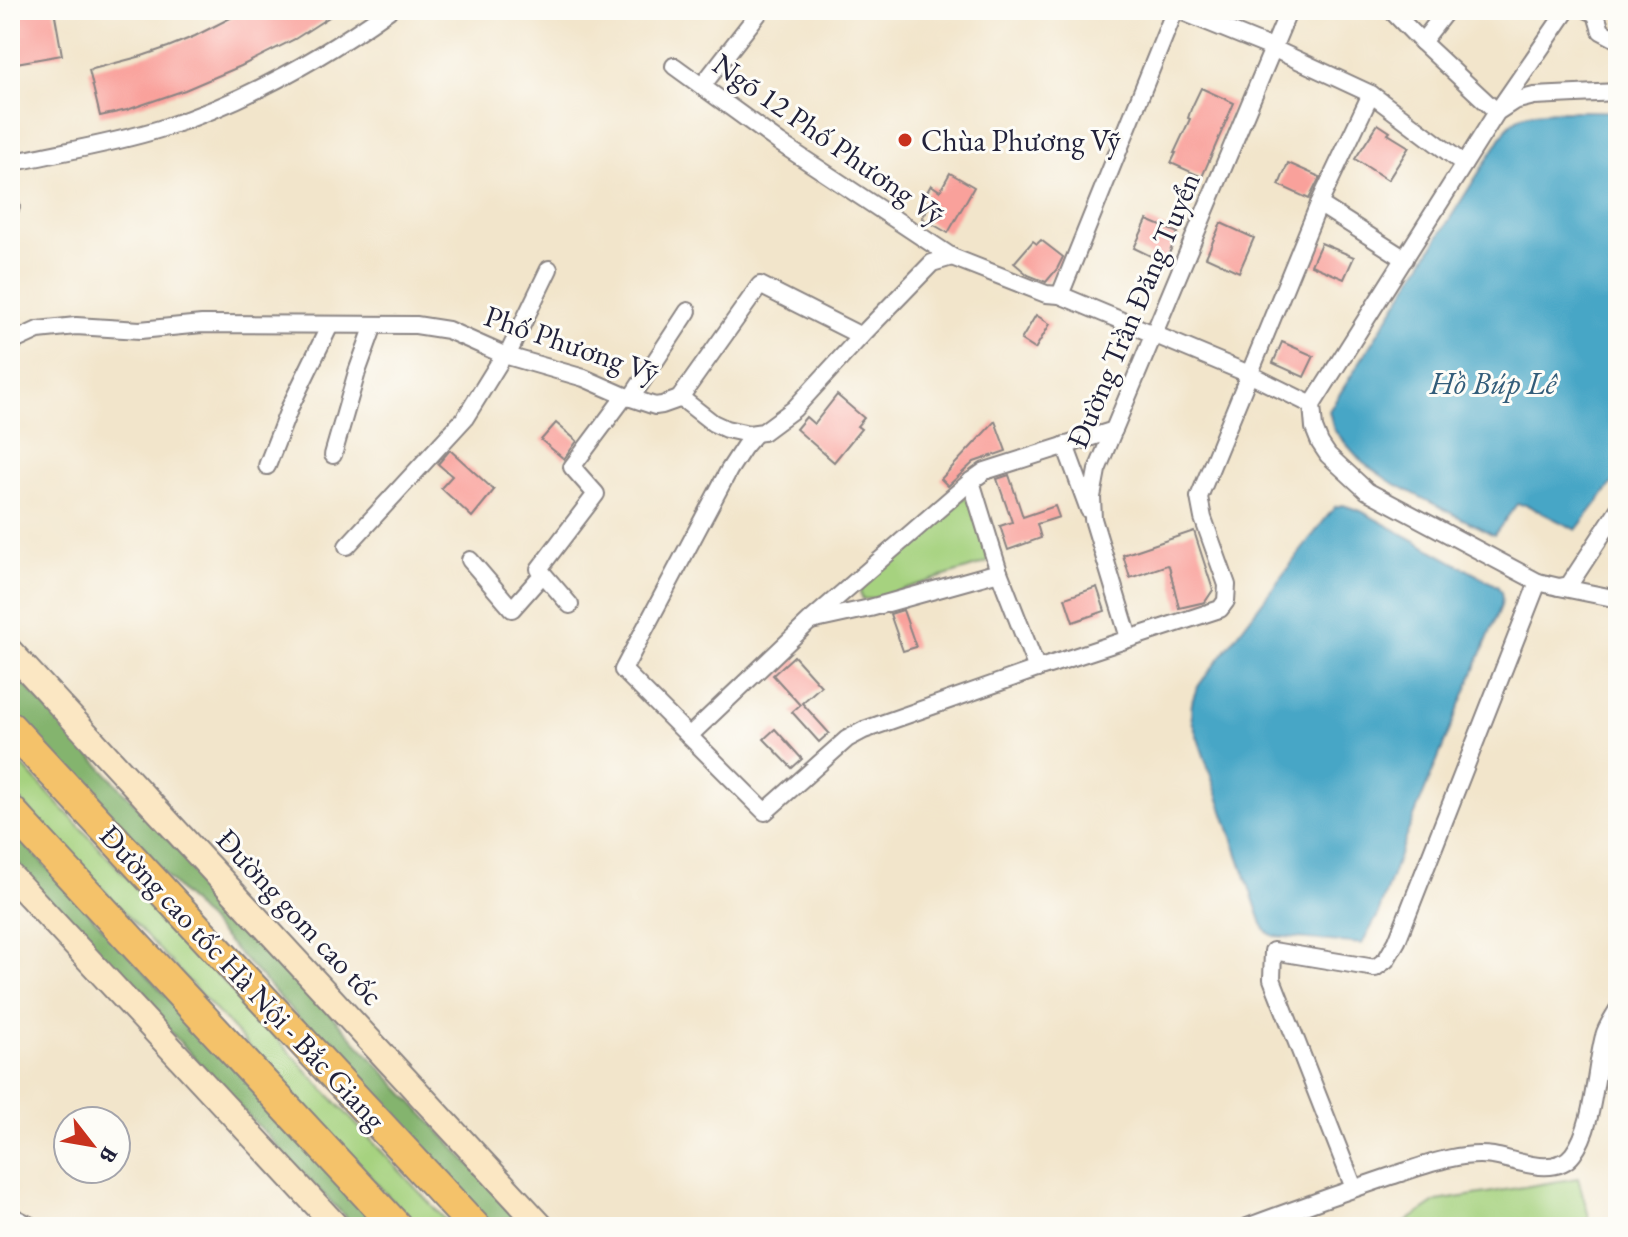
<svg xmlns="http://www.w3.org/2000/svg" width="1628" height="1237" viewBox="0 0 1628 1237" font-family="'EB Garamond',serif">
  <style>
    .green { fill: #a6d27f; stroke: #647a5d; stroke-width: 2 }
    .forest { fill: #84b46e; stroke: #536b54; stroke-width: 2 }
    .water { fill: #47a6c6; stroke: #346480; stroke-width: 2 }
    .building { fill: #f9a19b }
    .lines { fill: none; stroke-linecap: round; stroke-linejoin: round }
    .street-casing { stroke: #8a8483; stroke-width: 20 }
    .secondary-casing { stroke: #8a8483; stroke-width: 28 }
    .highway-casing { stroke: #8a8483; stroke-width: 34 }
    .street { stroke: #fff; stroke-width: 16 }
    .secondary { stroke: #fbe7c3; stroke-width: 24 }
    .highway { stroke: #f4c26a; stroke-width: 30 }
    .poi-dot { fill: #c8321e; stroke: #fdfcf7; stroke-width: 3 }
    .labels { text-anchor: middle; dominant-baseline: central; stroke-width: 6; stroke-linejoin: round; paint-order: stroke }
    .street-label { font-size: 30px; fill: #22223b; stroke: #fdfcf7 }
    .poi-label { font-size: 30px; fill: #22223b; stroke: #fdfcf7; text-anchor: start }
    .water-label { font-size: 32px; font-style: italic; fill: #335d7a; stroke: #fdfcf7 }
  </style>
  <rect width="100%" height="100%" fill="#fdfcf7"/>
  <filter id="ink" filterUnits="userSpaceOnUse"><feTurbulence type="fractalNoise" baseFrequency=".0125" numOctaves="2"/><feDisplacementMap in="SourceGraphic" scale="16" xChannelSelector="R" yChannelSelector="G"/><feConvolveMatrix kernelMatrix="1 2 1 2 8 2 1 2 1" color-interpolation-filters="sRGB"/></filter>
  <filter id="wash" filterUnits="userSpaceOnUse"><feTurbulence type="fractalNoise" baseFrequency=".006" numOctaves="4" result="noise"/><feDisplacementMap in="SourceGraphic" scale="32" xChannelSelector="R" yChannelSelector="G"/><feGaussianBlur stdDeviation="1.8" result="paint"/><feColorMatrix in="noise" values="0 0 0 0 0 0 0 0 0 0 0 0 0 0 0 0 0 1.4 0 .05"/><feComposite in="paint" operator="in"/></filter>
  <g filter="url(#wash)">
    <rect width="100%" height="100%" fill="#f2e5cb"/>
    <!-- green -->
    <g class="green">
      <polygon points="963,498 968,499 972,506 989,560 986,563 872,599 863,599 860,593 863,585"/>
      <polygon points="10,752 452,1227 417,1227 10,789"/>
      <polygon points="1578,1178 1592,1227 1408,1227 1406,1222 1437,1201"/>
    </g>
    <!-- forest -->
    <g class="forest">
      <polygon points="10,669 528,1227 491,1227 260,976 10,710"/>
      <polygon points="10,828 381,1227 355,1227 238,1105 10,858"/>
    </g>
    <!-- water -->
    <g class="water">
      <path d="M1618,111V476L1576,530L1527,505L1517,504L1494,535L1391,482L1363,463L1334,430L1329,411L1507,128C1512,123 1516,119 1522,116C1542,108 1594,112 1618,111Z"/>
      <path d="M1343,505L1361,511L1497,586C1503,592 1502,598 1501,606L1406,836L1377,917L1362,944L1274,936L1267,932L1262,924L1192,721C1190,706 1192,698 1199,685L1326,518L1335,507Z"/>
    </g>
    <g id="blocks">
      <!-- building -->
      <g class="building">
        <polygon points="10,10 54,10 62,55 16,63 10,29"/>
        <polygon points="246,10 340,10 295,39 241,66 185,90 127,110 100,116 89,70 142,56 168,47 195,36"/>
        <polygon points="1201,88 1234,103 1202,177 1171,163 1176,153 1174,153 1190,119 1188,118 1191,109"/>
        <polygon points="1378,124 1390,132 1388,134 1409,147 1388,180 1355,159"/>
        <polygon points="1288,163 1320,177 1309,199 1279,185"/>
        <polygon points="950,173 974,187 948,233 922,218 931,204 923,199 931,185 940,191"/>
        <polygon points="1147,220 1178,233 1165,263 1134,248"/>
        <polygon points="1221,223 1254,238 1239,272 1206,257"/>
        <polygon points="1041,240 1063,257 1057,269 1046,282 1028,275 1014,263 1033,241 1037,244"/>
        <polygon points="1321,243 1354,257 1344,279 1311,265"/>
        <polygon points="1036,315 1050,324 1035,349 1021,340"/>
        <polygon points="1282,342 1314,356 1304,377 1273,363"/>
        <polygon points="837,395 864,418 857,426 861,429 834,462 796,429 806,417 814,424"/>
        <polygon points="995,421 1006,451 974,462 948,486 941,479"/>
        <polygon points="556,423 577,441 564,459 541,440"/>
        <polygon points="450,450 494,490 472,517 441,488 452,476 438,464"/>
        <polygon points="1009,475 1023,517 1055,506 1059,517 1037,524 1041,538 1008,550 1000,526 1012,522 997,479"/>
        <polygon points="1194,531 1213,590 1205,602 1179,608 1169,566 1167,565 1130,578 1123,555"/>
        <polygon points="1097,587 1105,611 1073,622 1065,598"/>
        <polygon points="903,610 916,647 903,651 890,614"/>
        <polygon points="794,656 821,686 802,703 829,733 819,742 792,712 800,705 773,675"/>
        <polygon points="775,729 802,759 792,768 764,739"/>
      </g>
    </g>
  </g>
  <g filter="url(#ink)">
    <use href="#blocks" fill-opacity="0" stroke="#8a8483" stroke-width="2"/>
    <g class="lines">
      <!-- street casing -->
      <g class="street-casing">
        <g id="street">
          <polyline points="1178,10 1272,48 1371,94 1464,164"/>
          <polyline points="1391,10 1422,42 1497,112 1567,10"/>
          <polyline points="1588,10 1596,14 1601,31 1618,40"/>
          <polyline points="1422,42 1447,10"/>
          <polyline points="674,66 780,143 952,257"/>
          <polyline points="702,86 761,10"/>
          <polyline points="1618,92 1534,96 1514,101 1497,112 1312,405 1314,428 1320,443 1328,455 1367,491 1538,582 1559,587 1569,585 1618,510"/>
          <path d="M10,163C60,152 112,144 160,129C242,103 319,60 389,10"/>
          <polyline points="10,202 11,207"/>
          <polyline points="1319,204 1405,259"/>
          <polyline points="1060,295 1175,10"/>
          <polyline points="10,343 38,330 76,326 140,330 202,324 416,325 448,330 504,355 584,378 625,396 655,406 662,405 679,399 685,401 713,423 726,429 749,434 763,432 794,409 861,336 932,263 952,257 1046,294 1060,295 1249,374 1312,405"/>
          <polyline points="507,356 549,269"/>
          <polyline points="631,398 688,311"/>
          <polyline points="679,399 760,285 861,336"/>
          <polyline points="755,434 744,447 729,470 623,670 765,812 847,739 864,730 1037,669 1220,609 1226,601 1227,585 1203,518 1199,497 1319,204 1371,94"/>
          <polyline points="1065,445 1089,510"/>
          <polyline points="333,455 357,372 374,325"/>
          <polyline points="267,466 290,407 330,325"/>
          <polyline points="971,481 999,572 1037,669"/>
          <polyline points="347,546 465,418 504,355"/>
          <polyline points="470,560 512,609 543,574"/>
          <polyline points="1559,587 1618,599"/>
          <polyline points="570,605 539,569 596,494 572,467 625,396"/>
          <polyline points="811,621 870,608 999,572"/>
          <polyline points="1129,638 1093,519 1092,497 1097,470 1289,10"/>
          <polyline points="689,736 810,621 971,481 985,471 1114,430"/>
          <polyline points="1354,1188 1272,979 1273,951 1375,968 1386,960 1397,941 1538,582"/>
          <polyline points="10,1215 33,1227"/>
          <path d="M1247,1227C1295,1209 1343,1192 1391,1176C1423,1166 1459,1151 1493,1156C1517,1160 1555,1178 1573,1154C1594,1127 1595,1070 1604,1036C1606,1027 1613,1018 1618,1009"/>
        </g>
      </g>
      <!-- secondary casing -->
      <g class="secondary-casing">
        <g id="secondary">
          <polyline points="10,651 542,1227"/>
          <polyline points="10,875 337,1227"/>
        </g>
      </g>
      <!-- highway casing -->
      <g class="highway-casing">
        <g id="highway">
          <polyline points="10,727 475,1227"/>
          <polyline points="10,810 397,1227"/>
        </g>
      </g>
      <!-- street -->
      <use href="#street" class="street"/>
      <!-- secondary -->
      <use href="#secondary" class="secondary"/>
      <!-- highway -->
      <use href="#highway" class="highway"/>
    </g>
  </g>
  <!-- markers -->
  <circle class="poi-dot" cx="905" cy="140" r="8"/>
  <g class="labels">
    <!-- street labels -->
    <g class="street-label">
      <text transform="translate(829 139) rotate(35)">Ngõ 12 Phố Phương Vỹ</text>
      <text transform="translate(1133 310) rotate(-67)">Đường Trần Đăng Tuyển</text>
      <text transform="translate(572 344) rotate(19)">Phố Phương Vỹ</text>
      <text transform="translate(300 917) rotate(47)">Đường gom cao tốc</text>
      <text transform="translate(243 977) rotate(47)">Đường cao tốc Hà Nội - Bắc Giang</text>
    </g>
    <!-- poi labels -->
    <g class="poi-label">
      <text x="921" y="140">Chùa Phương Vỹ</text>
    </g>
    <!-- water labels -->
    <g class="water-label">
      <text x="1493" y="383">Hồ Búp Lê</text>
    </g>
  </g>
  <!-- margin -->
  <rect width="1628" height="1237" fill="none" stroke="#fdfcf7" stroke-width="40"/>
  <!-- north arrow -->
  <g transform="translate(92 1145) rotate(121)"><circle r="38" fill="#fdfcf7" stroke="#a5a5ac" stroke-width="2"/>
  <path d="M0-6L14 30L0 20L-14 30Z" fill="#c8321e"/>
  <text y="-12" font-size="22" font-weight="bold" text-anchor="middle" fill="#22223b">B</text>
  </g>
</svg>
